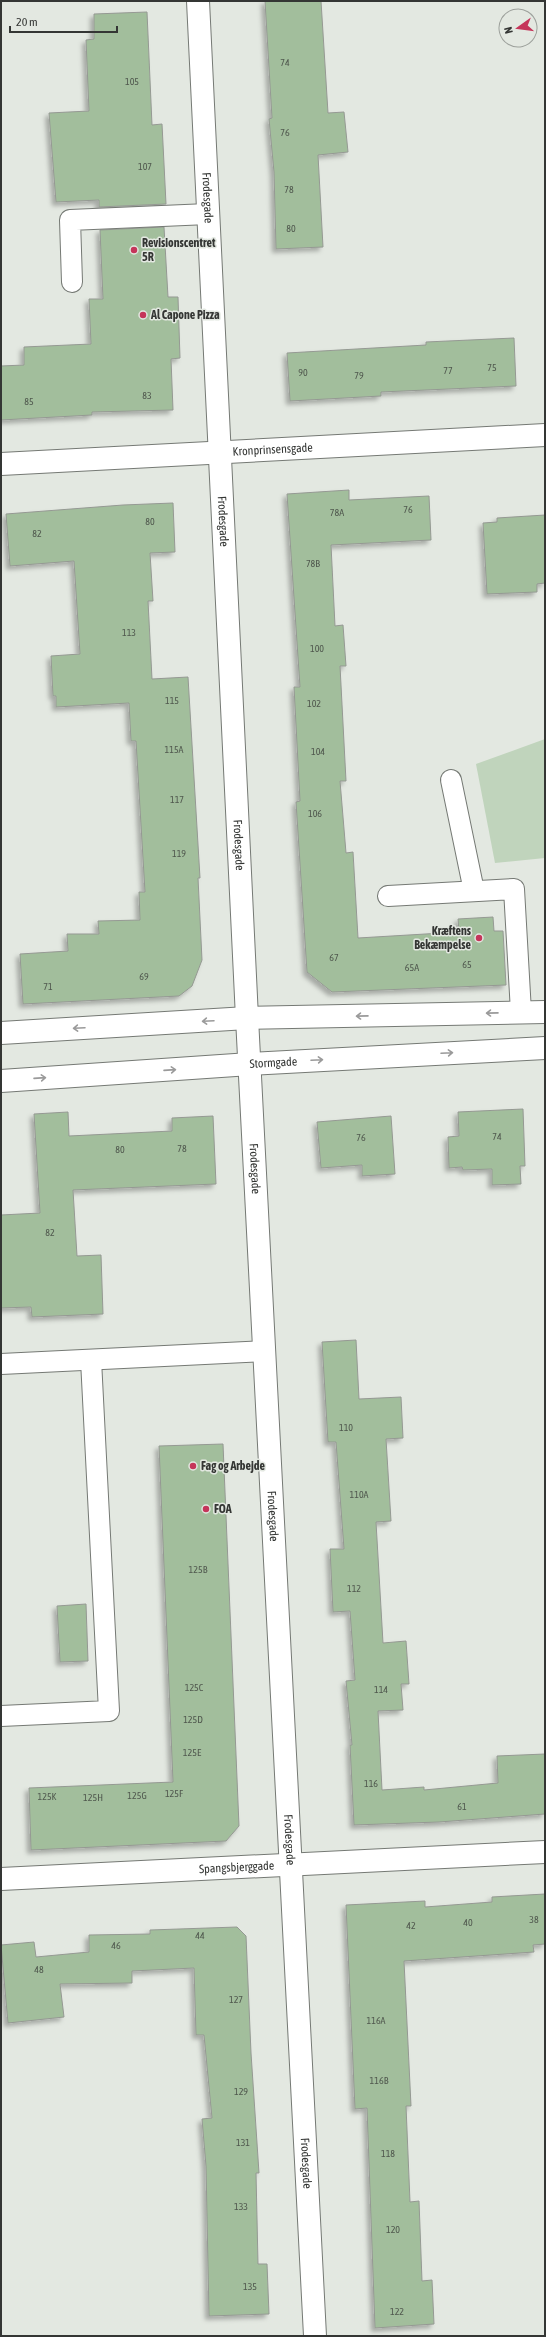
<svg xmlns="http://www.w3.org/2000/svg" width="546" height="2337" viewBox="0 0 546 2337" font-family="'Asap Condensed',sans-serif">
  <style>
    .green { fill: #c0d4bc }
    .building { fill: #a2be9c; stroke: #959993; filter: url(#shadow) }
    .lines { fill: none; stroke-linecap: round; stroke-linejoin: round }
    .service-casing { stroke: #757974; stroke-width: 22 }
    .minor-casing { stroke: #757974; stroke-width: 24 }
    .tertiary-casing { stroke: #757974; stroke-width: 24 }
    .secondary-casing { stroke: #757974; stroke-width: 24 }
    .service { stroke: #fff; stroke-width: 20 }
    .minor { stroke: #fff; stroke-width: 22 }
    .tertiary { stroke: #fff; stroke-width: 22 }
    .secondary { stroke: #fff; stroke-width: 22 }
    .oneway { stroke: #9a9a9a }
    .poi-dot { fill: #c5355a; stroke: #e3e8e1; stroke-width: 1.5 }
    .labels { text-anchor: middle; dominant-baseline: central; stroke-width: 3; stroke-linejoin: round; paint-order: stroke }
    .number-label { font-size: 10px; fill: #50584e }
    .street-label { font-size: 12px; fill: #343634; stroke: #e3e8e1 }
    .poi-label { font-size: 12px; font-weight: bold; fill: #343634; stroke: #e3e8e1; text-anchor: start }
  </style>
  <defs>
    <filter id="shadow"><feDropShadow dx="-3.5" dy="3.5" stdDeviation="2" flood-color="#0004"/></filter>
  </defs>
  <rect width="100%" height="100%" fill="#e3e8e1"/>
  <!-- green -->
  <polygon class="green" points="545,739 545,858 495,863 476,764"/>
  <!-- building -->
  <g class="building">
    <polygon points="265,1 321,1 328,113 344,112 348,152 318,155 323,247 276,249 274,172 269,119 272,118"/>
    <polygon points="147,12 152,125 162,124 166,204 99,207 99,200 56,202 49,113 89,111 86,40 94,39 94,14"/>
    <polygon points="164,227 168,297 178,297 180,358 171,359 173,410 92,412 92,415 1,420 1,366 24,365 24,347 91,344 89,299 103,299 100,230"/>
    <polygon points="514,338 516,386 381,392 381,396 290,401 287,353 426,345 426,342"/>
    <polygon points="349,490 349,500 429,496 431,540 331,545 335,626 343,625 346,666 340,666 346,781 340,781 346,853 353,852 358,938 459,932 458,919 493,917 494,931 503,931 506,985 332,992 307,972 296,802 300,801 294,687 300,687 287,494"/>
    <polygon points="173,503 175,552 150,553 153,601 148,601 152,679 188,677 200,878 198,878 202,960 192,986 179,996 23,1004 20,954 68,951 67,934 99,934 98,921 140,920 139,892 145,892 136,741 131,741 129,703 56,707 56,696 53,696 51,656 80,654 74,561 10,566 6,514 123,505"/>
    <polygon points="545,515 545,583 537,584 537,592 487,594 483,523 497,522 497,518"/>
    <polygon points="523,1109 525,1166 520,1166 521,1184 492,1185 492,1169 463,1170 462,1167 449,1168 448,1137 459,1136 458,1112"/>
    <polygon points="68,1112 69,1136 172,1131 172,1118 213,1116 216,1184 73,1190 77,1256 101,1255 103,1314 32,1317 31,1307 1,1308 1,1215 40,1213 34,1114"/>
    <polygon points="391,1116 395,1174 362,1176 362,1165 321,1168 317,1122"/>
    <polygon points="356,1340 359,1399 401,1397 403,1438 386,1439 391,1521 376,1522 383,1643 406,1641 409,1684 401,1684 403,1710 378,1711 382,1790 424,1787 424,1790 498,1783 497,1756 545,1754 545,1814 439,1822 354,1825 350,1745 352,1745 346,1681 355,1680 350,1611 333,1612 330,1549 344,1549 336,1442 328,1442 322,1342"/>
    <polygon points="223,1444 239,1826 226,1841 31,1850 29,1788 173,1782 159,1446"/>
    <polygon points="86,1604 88,1661 60,1662 57,1606"/>
    <polygon points="545,1894 545,1944 533,1945 534,1952 404,1961 411,2106 406,2106 410,2202 419,2201 422,2281 432,2280 434,2324 375,2328 367,2108 355,2109 346,1905 425,1901 425,1907 492,1902 492,1897"/>
    <polygon points="237,1927 246,1936 251,2053 259,2173 256,2173 258,2264 267,2264 269,2314 209,2316 206,2166 202,2119 212,2118 204,2035 196,2035 194,1968 132,1971 132,1983 60,1984 64,2017 8,2023 1,1945 34,1942 36,1957 89,1952 89,1935 150,1934 150,1930"/>
  </g>
  <g class="lines">
    <!-- service casing -->
    <g class="service-casing">
      <g id="service">
        <polyline points="72,282 70,220 208,214"/>
        <polyline points="451,780 474,891"/>
        <polyline points="388,896 514,889 521,1012"/>
        <polyline points="1,1364 265,1351"/>
        <polyline points="1,1716 109,1711 91,1360"/>
      </g>
    </g>
    <!-- minor casing -->
    <g class="minor-casing">
      <g id="minor">
        <path id="s1" d="M1,464L545,435"/>
        <path id="s2" d="M1,1879L545,1852"/>
      </g>
    </g>
    <!-- tertiary casing -->
    <g class="tertiary-casing">
      <g id="tertiary">
        <polyline points="1,1033 247,1018 545,1012"/>
        <path id="s3" d="M1,1081L250,1064L545,1048"/>
      </g>
    </g>
    <!-- secondary casing -->
    <g class="secondary-casing">
      <g id="secondary">
        <path id="s4" d="M198,1L247,1018L315,2336"/>
      </g>
    </g>
    <!-- service -->
    <use href="#service" class="service"/>
    <!-- minor -->
    <use href="#minor" class="minor"/>
    <!-- tertiary -->
    <use href="#tertiary" class="tertiary"/>
    <!-- secondary -->
    <use href="#secondary" class="secondary"/>
  </g>
  <!-- one-way arrows -->
  <defs><path id="oneway-shaft" d="M-6 0H5M1.5-3L5.5 0L1.5 3" fill="none" stroke-width="1.6" stroke-linecap="round" stroke-linejoin="round"/></defs>
  <g class="oneway">
    <use href="#oneway-shaft" transform="translate(492 1013) rotate(179)"/>
    <use href="#oneway-shaft" transform="translate(362 1016) rotate(179)"/>
    <use href="#oneway-shaft" transform="translate(208 1021) rotate(177)"/>
    <use href="#oneway-shaft" transform="translate(79 1028) rotate(177)"/>
    <use href="#oneway-shaft" transform="translate(447 1053) rotate(-3)"/>
    <use href="#oneway-shaft" transform="translate(317 1060) rotate(-3)"/>
    <use href="#oneway-shaft" transform="translate(170 1070) rotate(-4)"/>
    <use href="#oneway-shaft" transform="translate(40 1078) rotate(-4)"/>
  </g>
  <!-- markers -->
  <g class="poi-dot">
    <circle cx="134" cy="250" r="4"/>
    <circle cx="143" cy="315" r="4"/>
    <circle cx="479" cy="938" r="4"/>
    <circle cx="193" cy="1466" r="4"/>
    <circle cx="206" cy="1509" r="4"/>
  </g>
  <g class="labels">
    <!-- number labels -->
    <g class="number-label">
      <text x="285" y="62">74</text>
      <text x="132" y="81">105</text>
      <text x="285" y="132">76</text>
      <text x="145" y="166">107</text>
      <text x="289" y="189">78</text>
      <text x="291" y="228">80</text>
      <text x="492" y="367">75</text>
      <text x="448" y="370">77</text>
      <text x="303" y="372">90</text>
      <text x="359" y="375">79</text>
      <text x="147" y="395">83</text>
      <text x="29" y="401">85</text>
      <text x="408" y="509">76</text>
      <text x="337" y="512">78A</text>
      <text x="150" y="521">80</text>
      <text x="37" y="533">82</text>
      <text x="313" y="563">78B</text>
      <text x="129" y="632">113</text>
      <text x="317" y="648">100</text>
      <text x="172" y="700">115</text>
      <text x="314" y="703">102</text>
      <text x="174" y="749">115A</text>
      <text x="318" y="751">104</text>
      <text x="177" y="799">117</text>
      <text x="315" y="813">106</text>
      <text x="179" y="853">119</text>
      <text x="334" y="957">67</text>
      <text x="467" y="964">65</text>
      <text x="412" y="967">65A</text>
      <text x="144" y="976">69</text>
      <text x="48" y="986">71</text>
      <text x="497" y="1136">74</text>
      <text x="361" y="1137">76</text>
      <text x="182" y="1148">78</text>
      <text x="120" y="1149">80</text>
      <text x="50" y="1232">82</text>
      <text x="346" y="1427">110</text>
      <text x="359" y="1494">110A</text>
      <text x="198" y="1569">125B</text>
      <text x="354" y="1588">112</text>
      <text x="194" y="1687">125C</text>
      <text x="381" y="1689">114</text>
      <text x="193" y="1719">125D</text>
      <text x="192" y="1752">125E</text>
      <text x="371" y="1783">116</text>
      <text x="174" y="1793">125F</text>
      <text x="137" y="1795">125G</text>
      <text x="47" y="1796">125K</text>
      <text x="93" y="1797">125H</text>
      <text x="462" y="1806">61</text>
      <text x="534" y="1919">38</text>
      <text x="468" y="1922">40</text>
      <text x="411" y="1925">42</text>
      <text x="200" y="1935">44</text>
      <text x="116" y="1945">46</text>
      <text x="39" y="1969">48</text>
      <text x="236" y="1999">127</text>
      <text x="376" y="2020">116A</text>
      <text x="379" y="2080">116B</text>
      <text x="241" y="2091">129</text>
      <text x="243" y="2142">131</text>
      <text x="388" y="2153">118</text>
      <text x="241" y="2206">133</text>
      <text x="393" y="2229">120</text>
      <text x="250" y="2286">135</text>
      <text x="397" y="2311">122</text>
    </g>
    <!-- street labels -->
    <g class="street-label">
      <text stroke="none"><textPath href="#s4" startOffset="197">Frodesgade</textPath></text>
      <text stroke="none"><textPath href="#s1" startOffset="272">Kronprinsensgade</textPath></text>
      <text stroke="none"><textPath href="#s4" startOffset="521">Frodesgade</textPath></text>
      <text stroke="none"><textPath href="#s4" startOffset="845">Frodesgade</textPath></text>
      <text stroke="none"><textPath href="#s3" startOffset="273">Stormgade</textPath></text>
      <text stroke="none"><textPath href="#s4" startOffset="1169">Frodesgade</textPath></text>
      <text stroke="none"><textPath href="#s4" startOffset="1517">Frodesgade</textPath></text>
      <text stroke="none"><textPath href="#s4" startOffset="1841">Frodesgade</textPath></text>
      <text stroke="none"><textPath href="#s2" startOffset="236">Spangsbjerggade</textPath></text>
      <text stroke="none"><textPath href="#s4" startOffset="2165">Frodesgade</textPath></text>
    </g>
    <!-- poi labels -->
    <g class="poi-label">
      <text x="142" y="243">Revisionscentret<tspan x="142" dy="14">5R</tspan></text>
      <text x="151" y="315">Al Capone Pizza</text>
      <text x="471" y="931" text-anchor="end">Kræftens<tspan x="471" dy="14">Bekæmpelse</tspan></text>
      <text x="201" y="1466">Fag og Arbejde</text>
      <text x="214" y="1509">FOA</text>
    </g>
  </g>
  <!-- border -->
  <rect width="546" height="2337" fill="none" stroke="#343634" stroke-width="4"/>
  <!-- north arrow -->
  <g transform="translate(518 28) rotate(256)"><circle r="19" fill="#e3e8e1" stroke="#9da19c"/>
  <path d="M0-3L7 15L0 10L-7 15Z" fill="#c5355a"/>
  <text y="-6" font-size="11" font-weight="bold" text-anchor="middle" fill="#343634">N</text>
  </g>
  <!-- scale -->
  <path d="M10 26v6h107v-6" fill="none" stroke="#343634" stroke-width="2"/>
  <text x="16" y="26" font-size="12" fill="#343634" stroke="#e3e8e1" stroke-width="3" paint-order="stroke">20 m</text>
</svg>
